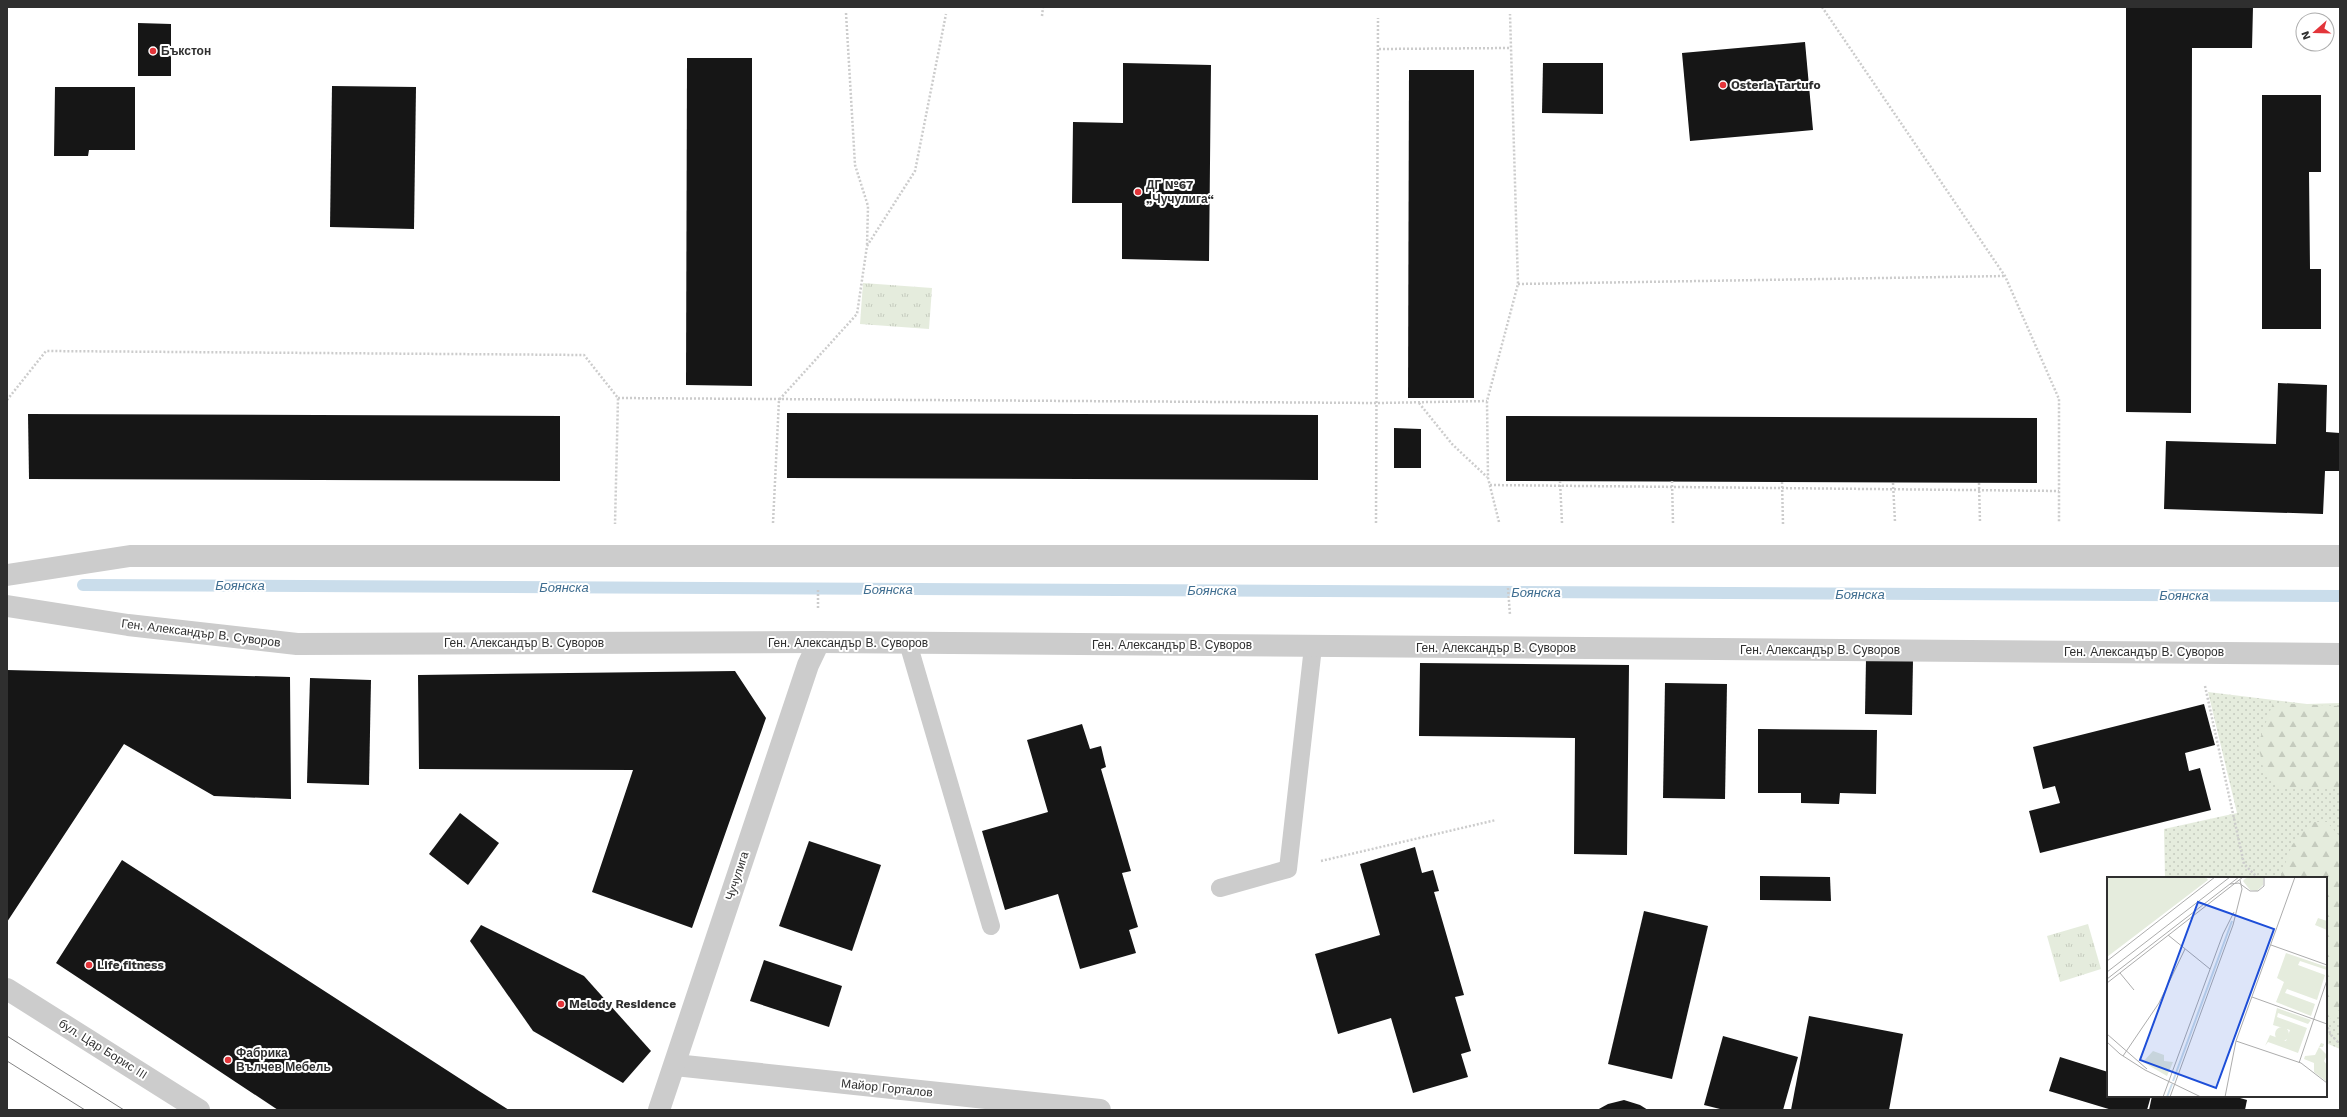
<svg xmlns="http://www.w3.org/2000/svg" width="2347" height="1117" viewBox="0 0 2347 1117" font-family="'Work Sans',sans-serif">
  <style>
    .grass { fill: url(#grass-dots) }
    .forest { fill: url(#forest-firs) }
    .park { fill: url(#park-tufts) }
    .lines { fill: none; stroke-linecap: round; stroke-linejoin: round }
    .stream { stroke: #caddeb; stroke-width: 12 }
    .building { fill: #161616 }
    .path { stroke: #ccc; stroke-width: 2.5; stroke-dasharray: 2 2; stroke-linecap: butt }
    .service { stroke: #ccc; stroke-width: 18 }
    .minor { stroke: #ccc; stroke-width: 22 }
    .tram { stroke: #848484; stroke-width: 1 }
    .poi-dot { fill: #e3353a; stroke: #fff; stroke-width: 1.5 }
    .labels { text-anchor: middle; dominant-baseline: central; stroke-width: 4; stroke-linejoin: round; paint-order: stroke }
    .poi-label { font-size: 12px; font-weight: bold; fill: #2f2f2f; stroke: #fff; text-anchor: start }
    .street-label { font-size: 12px; fill: #2f2f2f; stroke: #fff }
    .water-label { font-size: 13px; font-style: italic; fill: #3e6d90; stroke: #fff }
    .inset-river { fill: none; stroke: #caddeb; stroke-width: 2 }
    .inset-road { fill: none; stroke: #acacac; stroke-width: 1 }
    .view { fill: #1d4ed8; fill-opacity: 0.15; stroke: #1d4ed8; stroke-width: 2 }
    .inset-edge { fill: none; stroke: #2f2f2f; stroke-width: 2 }
  </style>
  <defs>
    <pattern id="grass-dots" width="8" height="8" patternUnits="userSpaceOnUse"><rect width="8" height="8" fill="#e5ecdd"/><path d="M2 2h.1M6 6h.1" fill="none" stroke="#c5cbbe" stroke-width="1.8" stroke-linecap="round"/></pattern>
    <pattern id="forest-firs" width="22" height="20" patternUnits="userSpaceOnUse"><rect width="22" height="20" fill="#e5ecdd"/><path d="M5 1l3.5 6h-7zM16 11l3.5 6h-7z" fill="#c5cbbe"/></pattern>
    <pattern id="park-tufts" width="24" height="20" patternUnits="userSpaceOnUse"><rect width="24" height="20" fill="#e5ecdd"/><path d="M3 7l-1-3M5 7V3M7 7l1-3M15 17l-1-3M17 17v-4M19 17l1-3" fill="none" stroke="#c5cbbe"/></pattern>
  </defs>
  <rect width="100%" height="100%" fill="#fff"/>
  <!-- grass -->
  <polygon class="grass" points="2208,692 2307,704 2340,703 2340,1049 2326,1043 2326,878 2165,878 2164,829 2237,813"/>
  <!-- forest -->
  <g class="forest">
    <polygon points="2273,703 2340,706 2340,786 2337,788 2281,788 2264,772 2258,744"/>
    <polygon points="2311,822 2327,822 2340,837 2340,1007 2338,1012 2326,1023 2326,878 2280,878 2292,845"/>
  </g>
  <!-- park -->
  <g class="park">
    <polygon points="863,283 932,288 929,329 860,324"/>
    <polygon points="2088,924 2101,969 2060,982 2047,936"/>
  </g>
  <g class="lines">
    <!-- stream -->
    <polyline class="stream" points="83,585 2340,596"/>
  </g>
  <!-- building -->
  <g class="building">
    <polygon points="2126,7 2253,7 2252,48 2192,48 2191,413 2126,412"/>
    <polygon points="138,23 171,24 171,76 138,76"/>
    <polygon points="1805,42 1813,130 1690,141 1682,53"/>
    <polygon points="687,58 752,58 752,386 686,385"/>
    <polygon points="1123,63 1211,65 1209,261 1122,259 1122,203 1072,203 1073,122 1123,123"/>
    <polygon points="1543,63 1603,63 1603,114 1542,113"/>
    <polygon points="1409,70 1474,70 1474,398 1408,398"/>
    <polygon points="332,86 416,87 414,229 330,227"/>
    <polygon points="55,87 135,87 135,150 89,150 88,156 54,156"/>
    <polygon points="2262,95 2321,95 2321,172 2309,172 2310,269 2321,269 2321,329 2262,329"/>
    <polygon points="2278,383 2327,385 2326,432 2340,433 2340,471 2325,471 2323,514 2164,509 2166,441 2276,444"/>
    <polygon points="787,413 1318,415 1318,480 787,478"/>
    <polygon points="28,414 560,416 560,481 29,479"/>
    <polygon points="1506,416 2037,418 2037,483 1506,481"/>
    <polygon points="1394,428 1421,429 1421,468 1394,468"/>
    <polygon points="1866,659 1913,660 1912,715 1865,714"/>
    <polygon points="1420,663 1629,665 1627,855 1574,854 1575,738 1419,736"/>
    <polygon points="7,670 290,677 291,799 214,796 124,744 7,922"/>
    <polygon points="735,671 766,718 692,928 592,892 633,770 419,769 418,675"/>
    <polygon points="310,678 371,680 369,785 307,783"/>
    <polygon points="1665,683 1727,684 1725,799 1663,798"/>
    <polygon points="2204,704 2215,745 2185,753 2189,771 2200,768 2211,810 2040,853 2029,811 2060,803 2055,786 2043,789 2033,747"/>
    <polygon points="1082,724 1090,749 1101,746 1106,767 1101,769 1131,871 1122,873 1138,927 1129,930 1136,953 1080,969 1058,894 1005,910 982,831 1048,812 1027,740"/>
    <polygon points="1758,729 1877,730 1876,794 1840,793 1839,804 1801,803 1801,793 1758,793"/>
    <polygon points="460,813 499,843 468,885 429,854"/>
    <polygon points="809,841 881,865 852,951 779,926"/>
    <polygon points="1415,847 1422,873 1433,870 1439,891 1434,892 1464,995 1455,997 1471,1051 1461,1054 1468,1077 1413,1093 1391,1018 1338,1034 1315,954 1380,935 1360,864"/>
    <polygon points="122,860 479,1091 509,1110 278,1110 56,963"/>
    <polygon points="1760,876 1830,877 1831,901 1760,900"/>
    <polygon points="1644,911 1708,926 1672,1079 1608,1064"/>
    <polygon points="481,925 584,976 651,1051 623,1083 533,1031 470,941"/>
    <polygon points="764,960 842,986 829,1027 750,1001"/>
    <polygon points="1809,1016 1903,1034 1889,1110 1791,1110"/>
    <polygon points="1723,1036 1798,1057 1783,1110 1724,1110 1704,1105"/>
    <polygon points="2060,1057 2108,1072 2108,1096 2151,1096 2147,1110 2112,1110 2049,1091"/>
    <polygon points="2152,1096 2233,1096 2247,1100 2245,1110 2149,1110"/>
    <polygon points="1624,1100 1640,1105 1648,1110 1597,1110 1608,1104"/>
  </g>
  <g class="lines">
    <!-- path -->
    <g class="path">
      <polyline points="1822,7 2005,276 2059,399 2059,522"/>
      <polyline points="846,13 855,165 868,206 867,246"/>
      <polyline points="1042,16 1043,7"/>
      <polyline points="1379,49 1511,48"/>
      <polyline points="1518,284 2005,276"/>
      <polyline points="618,398 1378,403 1487,401"/>
      <polyline points="7,400 46,351 584,355 618,398 615,524"/>
      <polyline points="1419,403 1452,444 1487,477"/>
      <polyline points="1560,481 1562,523"/>
      <polyline points="1672,481 1673,523"/>
      <polyline points="1782,482 1783,524"/>
      <polyline points="1893,483 1895,522"/>
      <polyline points="1979,483 1980,523"/>
      <polyline points="1490,485 2059,491"/>
      <polyline points="1499,522 1488,478 1487,401 1518,284 1510,14"/>
      <polyline points="773,523 779,400 857,314 867,246 915,171 946,14"/>
      <polyline points="1376,523 1378,18"/>
      <polyline points="1508,588 1510,615"/>
      <polyline points="818,590 818,609"/>
      <polyline points="2205,686 2244,864 2258,878"/>
      <polyline points="1321,861 1496,820"/>
      <polyline points="2326,1024 2331,1035 2340,1044"/>
    </g>
    <!-- service -->
    <g class="service">
      <polyline points="908,643 991,926"/>
      <polyline points="1220,888 1288,869 1313,647"/>
    </g>
    <!-- minor -->
    <g class="minor">
      <polyline points="7,575 130,556 2340,556"/>
      <polyline points="7,606 128,625 297,644 819,642 2340,654"/>
      <polyline points="7,989 199,1110"/>
      <polyline points="675,1065 1100,1110"/>
      <polyline points="659,1110 808,665 819,642"/>
    </g>
    <!-- tram -->
    <g class="tram">
      <polyline points="7,1036 124,1110"/>
      <polyline points="7,1061 85,1110"/>
    </g>
  </g>
  <!-- markers -->
  <g class="poi-dot">
    <circle cx="153" cy="51" r="4"/>
    <circle cx="1723" cy="85" r="4"/>
    <circle cx="1138" cy="192" r="4"/>
    <circle cx="89" cy="965" r="4"/>
    <circle cx="561" cy="1004" r="4"/>
    <circle cx="228" cy="1060" r="4"/>
  </g>
  <g class="labels">
    <!-- poi labels -->
    <g class="poi-label">
      <text x="161" y="51">Бъкстон</text>
      <text x="1731" y="85">Osteria Tartufo</text>
      <text x="1146" y="185">ДГ №67<tspan x="1146" dy="14">„Чучулига“</tspan></text>
      <text x="97" y="965">Life fitness</text>
      <text x="569" y="1004">Melody Residence</text>
      <text x="236" y="1053">Фабрика<tspan x="236" dy="14">Вълчев Мебель</tspan></text>
    </g>
    <!-- street labels -->
    <g class="street-label">
      <text transform="translate(201 633) rotate(7)">Ген. Александър В. Суворов</text>
      <text x="524" y="643">Ген. Александър В. Суворов</text>
      <text x="848" y="643">Ген. Александър В. Суворов</text>
      <text x="1172" y="645">Ген. Александър В. Суворов</text>
      <text x="1496" y="648">Ген. Александър В. Суворов</text>
      <text x="1820" y="650">Ген. Александър В. Суворов</text>
      <text x="2144" y="652">Ген. Александър В. Суворов</text>
      <text transform="translate(737 876) rotate(-72)">Чучулига</text>
      <text transform="translate(103 1049) rotate(32)">бул. Цар Борис III</text>
      <text transform="translate(887 1088) rotate(6)">Майор Горталов</text>
    </g>
    <!-- water labels -->
    <g class="water-label">
      <text x="240" y="585">Боянска</text>
      <text x="564" y="587">Боянска</text>
      <text x="888" y="589">Боянска</text>
      <text x="1212" y="590">Боянска</text>
      <text x="1536" y="592">Боянска</text>
      <text x="1860" y="594">Боянска</text>
      <text x="2184" y="595">Боянска</text>
    </g>
  </g>
  <!-- overview -->
  <g transform="translate(2107 877)">
    <rect width="220" height="220" fill="#fff"/>
    <path d="M140,0H156V8L150,14L143,13L136,4ZM46,174L57,178V184L66,185L60,199L36,185Z" fill="#e5ecdd"/>
    <path d="M179,76L220,90V93L193,84L191,88L218,98L210,123L180,112L178,116L208,127L204,139L169,125L177,105L170,101ZM170,131L204,143L201,147L171,136L170,140L200,151L191,176L161,165L158,169L163,158L179,164L183,153L166,148ZM214,166L217,167L216,170H212L220,178L217,184L220,188V205L207,195V186L197,182L198,179L208,178Z" fill="#e5ecdd"/>
    <path d="M0,0H99L101,3L0,80ZM211,41L220,44V53L208,48ZM168 157a7 7 0 1 1 14 0a7 7 0 1 1-14 0Z" fill="#e5ecdd"/>
    <path class="inset-river" d="M66,204L125,44M60,220L65,207"/>
    <path class="inset-road" d="M123,7L132,6L143,14H151L157,9V0M61,58L103,92M164,68L220,88M0,84L108,0M0,95L123,0M13,96L27,113M0,102L132,0M0,106L136,0M145,120L220,147M0,157L40,192M129,164L194,186L220,206M0,165L13,177L38,193L94,220M16,179L52,126L78,72M192,186L220,103M56,220L116,57L127,35M63,220L126,48L135,12L133,3M118,220L129,164L188,0"/>
    <path class="view" d="M91,25L167,52L109,211L33,183Z"/>
    <rect width="220" height="220" class="inset-edge"/>
  </g>
  <!-- border -->
  <rect width="2347" height="1117" fill="none" stroke="#2f2f2f" stroke-width="16"/>
  <!-- north arrow -->
  <g transform="translate(2315 32) rotate(250)"><circle r="19" fill="#ffffff" stroke="#acacac"/>
  <path d="M0-3L7 15L0 10L-7 15Z" fill="#e3353a"/>
  <text y="-6" font-size="11" font-weight="bold" text-anchor="middle" fill="#2f2f2f">N</text>
  </g>
</svg>
